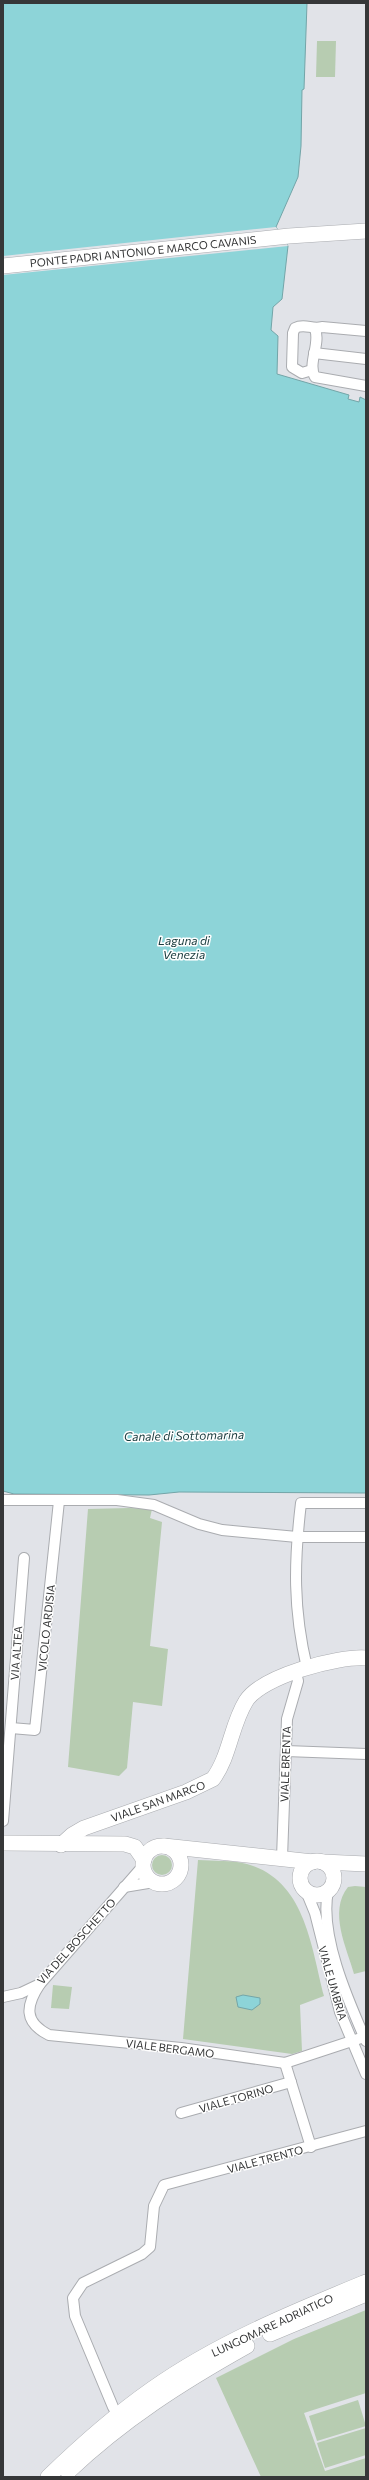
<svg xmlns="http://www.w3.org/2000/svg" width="369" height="2480" viewBox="0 0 369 2480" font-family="Commissioner,sans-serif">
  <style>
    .green { fill: #b7ccb1 }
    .water { fill: #8dd4d8; stroke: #73a5a8 }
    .pier { fill: #e1e3e8 }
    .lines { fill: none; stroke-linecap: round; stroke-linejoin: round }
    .street-casing { stroke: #aaacb0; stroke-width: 12 }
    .secondary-casing { stroke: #aaacb0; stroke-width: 16 }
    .street { stroke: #fff; stroke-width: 10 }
    .secondary { stroke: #fff; stroke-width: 15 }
    .labels { text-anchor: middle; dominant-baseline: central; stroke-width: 3; stroke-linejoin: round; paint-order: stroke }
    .street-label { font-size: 11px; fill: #363738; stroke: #fff }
    .water-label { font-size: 12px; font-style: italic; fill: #16393b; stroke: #fff }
  </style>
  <rect width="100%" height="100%" fill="#e1e3e8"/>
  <!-- green -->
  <g class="green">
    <polygon points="317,41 336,41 335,77 316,77"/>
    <polygon points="129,1508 152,1509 150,1518 162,1522 150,1646 168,1649 162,1706 133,1702 127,1768 119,1776 68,1767 88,1509"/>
    <circle cx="162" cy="1865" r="10"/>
    <path d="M198,1860C214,1861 232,1860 247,1864C305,1880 311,1946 324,1996L300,2005L302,2051L292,2054L183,2039Z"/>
    <path d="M355,1886L366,1887V1971L354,1974C347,1948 328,1912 348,1887Z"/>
    <polygon points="53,1985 72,1987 69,2009 51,2008"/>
    <polygon points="366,2310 366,2393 304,2413 325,2471 366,2458 366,2477 261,2477 216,2378 294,2339"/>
    <polygon points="358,2400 366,2426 317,2441 309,2416"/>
    <polygon points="366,2428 366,2455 325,2468 317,2443"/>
  </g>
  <!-- water -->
  <g class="water">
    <polygon points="3,3 307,3 304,89 302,90 301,146 298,177 276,227 288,246 282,299 273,307 271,330 278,336 277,374 349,395 348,399 359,402 360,397 366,400 366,1493 179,1492 149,1495 14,1494 3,1491"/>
    <polygon points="243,1995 260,1998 260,2004 252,2010 238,2007 236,1997"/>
  </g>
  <!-- pier -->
  <polygon class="pier" points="276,227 288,246 3,275 3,256"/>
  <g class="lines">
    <!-- street casing -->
    <g class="street-casing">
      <g id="street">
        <path d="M315,329C321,344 307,363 315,377L366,386"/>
        <polyline points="314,353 366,359"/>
        <path d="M312,370L302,373L292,367L293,333L295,328C305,323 312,330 322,327L366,331"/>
        <polyline points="3,1500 117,1500 154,1505 199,1524 222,1530 297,1537 366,1537"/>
        <path d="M307,1668C293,1609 294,1562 301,1503H366"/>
        <polyline points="11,1728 35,1730 59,1501"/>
        <polyline points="286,1751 366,1754"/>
        <polyline points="3,1821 24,1558"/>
        <polyline points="282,1858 287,1719 298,1681 296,1672"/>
        <polyline points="124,1887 154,1882"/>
        <polyline points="306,1891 315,1913 340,2012 366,2074"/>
        <path d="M328,1891C319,1935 348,2000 366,2041"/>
        <path d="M40,1984C26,2005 23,2022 49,2035L181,2048L285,2063L364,2037"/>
        <polyline points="3,1997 21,1993 40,1984 143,1866"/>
        <polyline points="285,2063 311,2147"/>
        <polyline points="181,2113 291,2082"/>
        <polyline points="120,2420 113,2407 75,2316 73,2298 83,2283 142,2254 150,2247 154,2206 164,2185 366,2131"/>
      </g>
    </g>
    <!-- secondary casing -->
    <g class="secondary-casing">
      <g id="secondary">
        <polyline points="3,266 289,236 366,231"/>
        <polyline points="3,1843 125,1844 135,1847 144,1860"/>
        <path d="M61,1845L72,1835L84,1828L186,1792L213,1779C230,1756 231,1725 246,1701C262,1676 337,1656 366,1658"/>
        <polyline points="164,1846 313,1862"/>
        <circle cx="162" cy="1865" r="19"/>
        <circle cx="317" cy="1878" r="17"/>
        <polyline points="323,1862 366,1864"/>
        <polyline points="270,2334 366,2294"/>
        <path d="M68,2472C123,2420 181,2383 247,2346"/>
        <path d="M48,2477C81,2445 115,2415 152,2389C217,2343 293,2312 366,2282"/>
      </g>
    </g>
    <!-- street -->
    <use href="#street" class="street"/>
    <!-- secondary -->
    <use href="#secondary" class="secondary"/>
  </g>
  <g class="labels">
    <!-- street labels -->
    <g class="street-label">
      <text transform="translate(143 251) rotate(-6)">PONTE PADRI ANTONIO E MARCO CAVANIS</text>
      <text transform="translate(46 1628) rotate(-84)">VICOLO ARDISIA</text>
      <text transform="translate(16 1653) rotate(-86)">VIA ALTEA</text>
      <text transform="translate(285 1764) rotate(-88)">VIALE BRENTA</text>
      <text transform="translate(158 1801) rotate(-20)">VIALE SAN MARCO</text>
      <text transform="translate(76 1941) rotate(-48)">VIA DEL BOSCHETTO</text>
      <text transform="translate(333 1983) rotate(74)">VIALE UMBRIA</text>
      <text transform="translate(170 2048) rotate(7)">VIALE BERGAMO</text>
      <text transform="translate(236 2098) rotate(-16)">VIALE TORINO</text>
      <text transform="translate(265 2159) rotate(-15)">VIALE TRENTO</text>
      <text transform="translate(272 2325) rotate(-25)">LUNGOMARE ADRIATICO</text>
    </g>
    <!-- water labels -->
    <g class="water-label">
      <text x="184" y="940">Laguna di<tspan x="184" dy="14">Venezia</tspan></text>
      <text transform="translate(184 1435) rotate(-1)">Canale di Sottomarina</text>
    </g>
  </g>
  <!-- border -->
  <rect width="369" height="2480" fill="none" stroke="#363738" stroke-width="8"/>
</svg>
